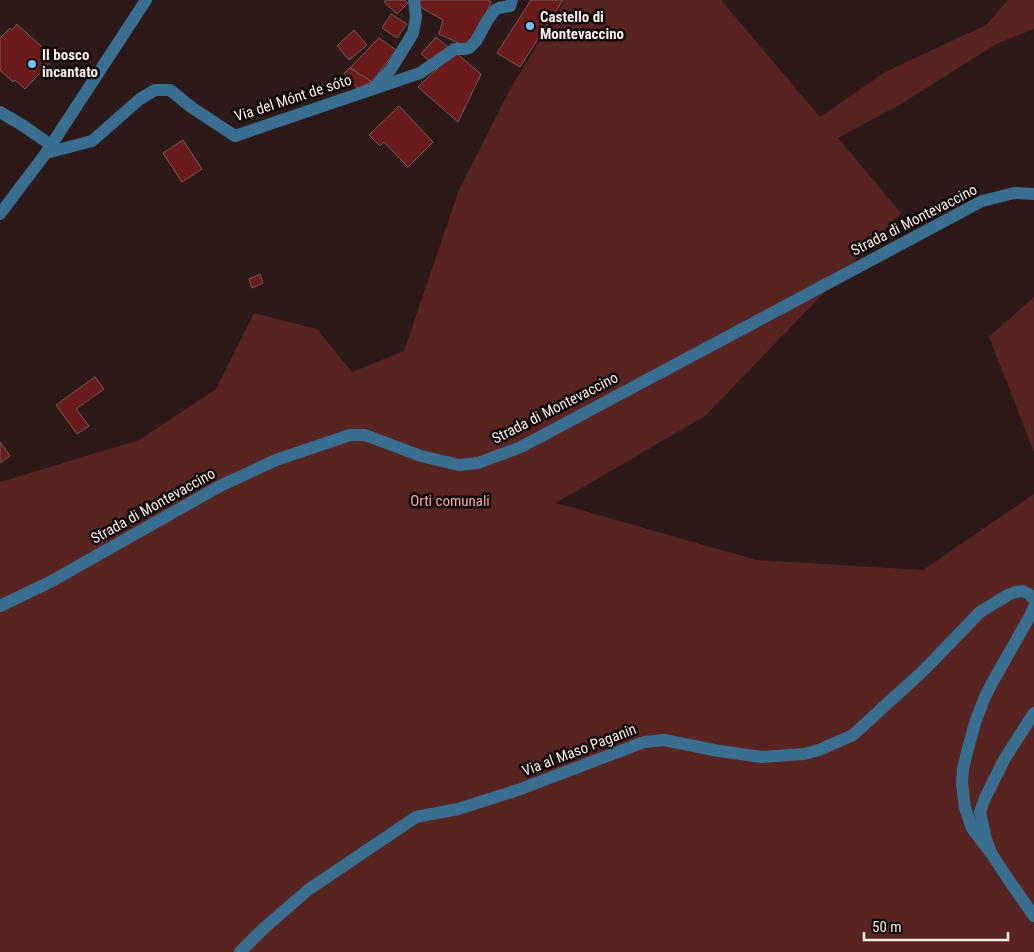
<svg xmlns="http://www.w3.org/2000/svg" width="1034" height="952" viewBox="0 0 1034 952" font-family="'Roboto Condensed',sans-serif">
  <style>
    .green { fill: #572422 }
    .building { fill: #6c1b1c; stroke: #745d5b }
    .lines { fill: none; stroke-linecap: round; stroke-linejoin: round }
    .minor { stroke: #3b6f92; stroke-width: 12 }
    .poi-dot { fill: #73c1f6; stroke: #0f0706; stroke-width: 2 }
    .labels { text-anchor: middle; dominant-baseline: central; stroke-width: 5; stroke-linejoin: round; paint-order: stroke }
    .poi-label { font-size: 15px; font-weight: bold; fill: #faecea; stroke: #0f0706; text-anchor: start }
    .street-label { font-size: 15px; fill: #faecea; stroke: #0f0706 }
    .park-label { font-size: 15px; fill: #f5aca6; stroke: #0f0706 }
  </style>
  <rect width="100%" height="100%" fill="#2c1918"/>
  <!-- green -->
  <g class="green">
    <polygon points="565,0 721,0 820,117 885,72 986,25 1008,0 1034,0 1034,29 998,43 901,104 838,138 901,213 705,416 556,503 757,560 923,570 1034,494 1034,952 0,952 0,482 139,440 216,389 254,313 317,329 352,372 404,351 459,190 510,89"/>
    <polygon points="1034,297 1034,452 989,337"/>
  </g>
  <!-- building -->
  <g class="building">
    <polygon points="386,0 404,0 408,3 397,14 384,2"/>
    <polygon points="420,0 488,0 491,2 476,36 465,46 439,34 443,20 417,5"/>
    <polygon points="531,0 563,0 520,67 497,53"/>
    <polygon points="391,14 407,24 397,38 382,28"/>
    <polygon points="17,24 54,58 25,89 15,80 13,82 0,70 0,38 10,28 12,30"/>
    <polygon points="354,30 367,45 349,60 337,46"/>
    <polygon points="436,37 448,47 430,61 421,54"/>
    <polygon points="379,38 396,50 372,82 350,68"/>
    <polygon points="455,52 481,74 458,122 418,87"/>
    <polygon points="350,68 372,82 357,88 344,73"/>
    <polygon points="399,106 433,142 408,167 384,142 380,146 369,135"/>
    <polygon points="183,140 202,169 182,182 163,153"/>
    <polygon points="260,274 263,283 252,288 249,279"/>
    <polygon points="95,377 104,389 76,409 89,426 77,434 56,405"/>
    <polygon points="0,442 10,456 0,463"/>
  </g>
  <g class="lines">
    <!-- minor -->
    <g class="minor">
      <polyline points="375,87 391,69 413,33 416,17 414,0"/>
      <polyline points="0,112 22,125 51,145"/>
      <polyline points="46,153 92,141 140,99 155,90 170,90 191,107 235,136 420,73 455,49 465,49 469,48 476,41 487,21 495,10 499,8 510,6 512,0"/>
      <polyline points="0,214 46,153 146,0"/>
      <polyline points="0,606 50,582 220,486 276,460 350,435 365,435 421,456 459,465 478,463 521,447 982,201 1014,193 1034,194"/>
      <polyline points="1034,713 1005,758 985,798 980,812 986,839 991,853 1010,882 1034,916"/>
      <polyline points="991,853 972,828 965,808 962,783 963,769 967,752 975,723 984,699 992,683 1030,616 1034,607"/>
      <polyline points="240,952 263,929 308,890 416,817 458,809 518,790 644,742 664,740 719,751 762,757 804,754 819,750 853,735 924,670 980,612 1008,595 1015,592 1023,591 1029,594 1034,600"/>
    </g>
  </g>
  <!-- markers -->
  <g class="poi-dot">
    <circle cx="530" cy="26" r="5"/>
    <circle cx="32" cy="64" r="5"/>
  </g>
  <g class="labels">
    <!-- poi labels -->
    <g class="poi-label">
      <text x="540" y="17">Castello di<tspan x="540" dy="17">Montevaccino</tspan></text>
      <text x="42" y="55">Il bosco<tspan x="42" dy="17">incantato</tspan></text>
    </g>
    <!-- street labels -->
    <g class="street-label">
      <text transform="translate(293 98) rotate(-18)">Via del Mónt de sóto</text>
      <text transform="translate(914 220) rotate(-27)">Strada di Montevaccino</text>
      <text transform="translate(555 408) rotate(-27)">Strada di Montevaccino</text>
      <text transform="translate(153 506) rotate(-29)">Strada di Montevaccino</text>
      <text transform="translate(579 750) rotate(-21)">Via al Maso Paganin</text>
    </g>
    <!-- park labels -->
    <g class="park-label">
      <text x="450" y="501">Orti comunali</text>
    </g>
  </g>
  <!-- scale -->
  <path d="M864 932v8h144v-8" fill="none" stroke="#faecea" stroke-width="2.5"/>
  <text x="872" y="932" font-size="15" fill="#faecea" stroke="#0f0706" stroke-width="4" paint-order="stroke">50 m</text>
</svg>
